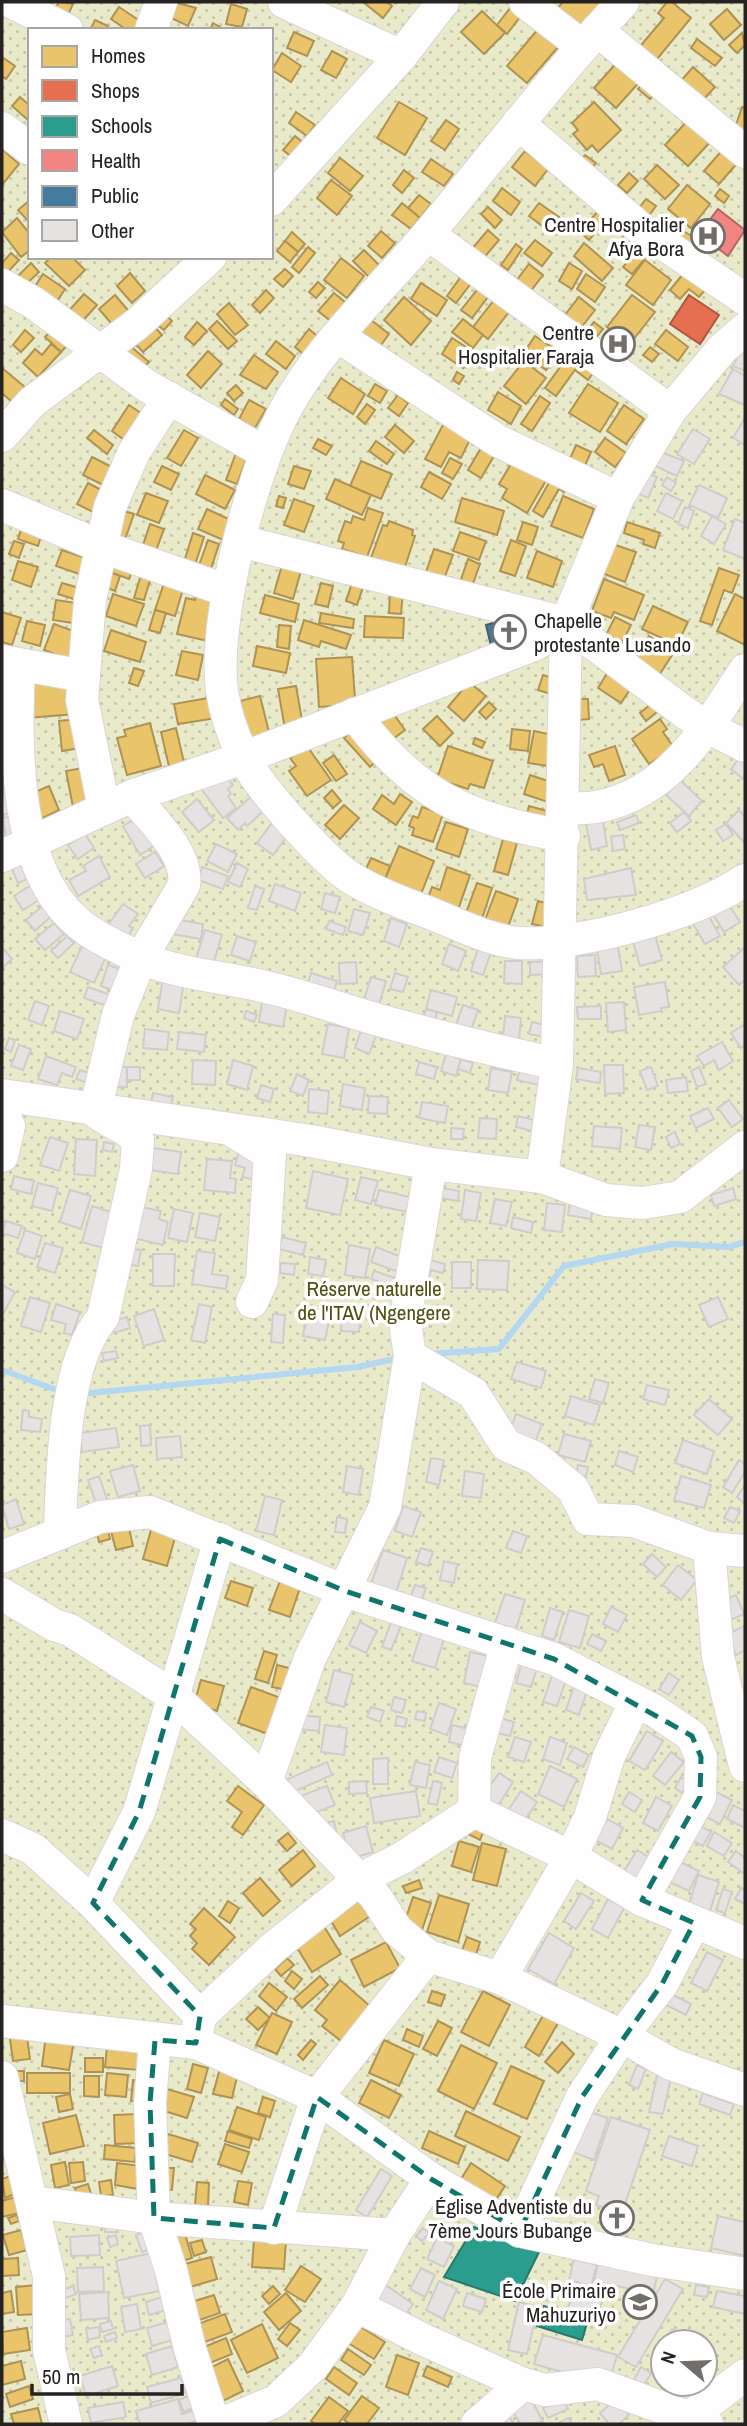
<svg xmlns="http://www.w3.org/2000/svg" width="747" height="2426" viewBox="0 0 747 2426" font-family="'Archivo Narrow',sans-serif">
  <style>
    .park { fill: url(#park-dots); fill-rule: evenodd }
    .homes { fill: #e9c46a; stroke: #ae9354; stroke-width: 2 }
    .shops { fill: #e76f51; stroke: #ad5843; stroke-width: 2 }
    .schools { fill: #2a9d8f; stroke: #28786e; stroke-width: 2 }
    .health { fill: #f28482; stroke: #b46765; stroke-width: 2 }
    .public { fill: #457b9d; stroke: #3b6078; stroke-width: 2 }
    .lines { fill: none; stroke-linecap: round; stroke-linejoin: round }
    .stream { stroke: #b4d7f2; stroke-width: 6 }
    .building { fill: #e5e2e1; stroke: #cfcccb; stroke-width: 2 }
    .minor-casing { stroke: #d9d6d5; stroke-width: 34 }
    .minor { stroke: #fffefe; stroke-width: 32 }
    .marked { fill: none; stroke: #0f766e; stroke-width: 5; stroke-dasharray: 14 9; stroke-linejoin: round }
    .labels { text-anchor: middle; dominant-baseline: central; stroke-width: 7; stroke-linejoin: round; paint-order: stroke }
    .poi-label { font-size: 21px; fill: #252221; stroke: #fff; text-anchor: end }
    .park-label { font-size: 21px; fill: #4d510d; stroke: #fff }
  </style>
  <defs>
    <pattern id="park-dots" width="8" height="8" patternUnits="userSpaceOnUse" patternTransform="scale(1.75)"><rect width="8" height="8" fill="#e8eaca"/><path d="M2 2h.1M6 6h.1" fill="none" stroke="#c7c8ad" stroke-width="1.8" stroke-linecap="round"/></pattern>
  </defs>
  <rect width="100%" height="100%" fill="#fdfaf8"/>
  <!-- park -->
  <path class="park" d="M2,2H745V2424H2ZM30,30H271V257H30ZM663,2342H705V2384H663Z"/>
  <!-- homes -->
  <g class="homes">
    <polygon points="59,2 73,4 68,15 55,9"/>
    <polygon points="174,2 196,8 188,26 167,16"/>
    <polygon points="363,2 387,2 392,6 383,18"/>
    <polygon points="563,2 599,2 603,5 577,33 554,12"/>
    <polygon points="667,2 672,2 691,18 653,64 637,50 664,18 658,13"/>
    <polygon points="231,4 247,9 242,27 226,24"/>
    <polygon points="513,4 524,12 507,34 497,25"/>
    <polygon points="119,7 140,21 134,30 127,30 111,19"/>
    <polygon points="727,9 741,25 724,40 710,24"/>
    <polygon points="482,11 505,33 484,54 461,32"/>
    <polygon points="95,20 108,26 106,30 90,30"/>
    <polygon points="213,23 225,30 210,30"/>
    <polygon points="539,28 559,46 527,83 507,66"/>
    <polygon points="294,32 314,41 307,56 287,48"/>
    <polygon points="742,33 745,45 737,53 729,45"/>
    <polygon points="697,39 722,58 715,66 691,48"/>
    <polygon points="332,51 347,59 336,78 321,70"/>
    <polygon points="282,53 301,66 291,82 272,70"/>
    <polygon points="2,57 15,66 6,79 2,76"/>
    <polygon points="621,58 643,78 616,108 594,88"/>
    <polygon points="693,67 715,87 701,102 680,82"/>
    <polygon points="645,81 657,91 650,99 638,89"/>
    <polygon points="20,97 30,106 28,120 12,106"/>
    <polygon points="399,102 427,118 405,155 377,138"/>
    <polygon points="594,102 621,130 598,152 592,145 587,150 573,134 578,130 572,123"/>
    <polygon points="742,107 745,108 745,138 733,134"/>
    <polygon points="296,112 315,125 307,136 289,123"/>
    <polygon points="689,119 712,140 688,166 665,145"/>
    <polygon points="446,120 459,129 445,150 431,141"/>
    <polygon points="295,136 305,144 293,158 283,150"/>
    <polygon points="725,147 740,160 719,184 704,171"/>
    <polygon points="2,149 19,164 2,185"/>
    <polygon points="525,151 548,169 535,186 512,167"/>
    <polygon points="585,155 596,163 588,174 577,165"/>
    <polygon points="340,158 363,176 350,191 328,173"/>
    <polygon points="431,159 453,174 444,186 422,172"/>
    <polygon points="657,165 679,185 665,199 644,179"/>
    <polygon points="404,170 414,178 402,193 393,185"/>
    <polygon points="629,173 638,181 627,193 618,185"/>
    <polygon points="331,180 352,196 337,215 317,198"/>
    <polygon points="687,185 710,204 691,228 668,209"/>
    <polygon points="502,188 520,202 511,215 493,201"/>
    <polygon points="720,189 729,196 724,203 715,196"/>
    <polygon points="419,195 431,204 420,218 408,208"/>
    <polygon points="646,199 656,206 645,221 635,213"/>
    <polygon points="30,200 30,223 18,210"/>
    <polygon points="402,203 420,218 411,229 392,215"/>
    <polygon points="539,203 559,217 549,231 529,216"/>
    <polygon points="488,207 502,220 495,228 481,214"/>
    <polygon points="598,211 607,219 589,240 580,232"/>
    <polygon points="17,218 30,234 30,250 21,257 2,232"/>
    <polygon points="673,225 695,238 688,250 666,237"/>
    <polygon points="488,230 499,240 482,260 471,250"/>
    <polygon points="628,230 642,242 626,261 613,250"/>
    <polygon points="381,231 395,243 382,258 368,246"/>
    <polygon points="292,232 305,244 298,252 285,241"/>
    <polygon points="535,240 552,253 542,266 524,253"/>
    <polygon points="645,240 654,248 632,274 623,267"/>
    <polygon points="285,241 298,252 290,262 277,251"/>
    <polygon points="584,243 613,268 602,281 574,256"/>
    <polygon points="516,244 522,249 508,270 501,265"/>
    <polygon points="308,247 315,253 299,273 292,267"/>
    <polygon points="364,250 380,266 369,277 353,261"/>
    <polygon points="11,253 19,260 6,274 2,270 2,263"/>
    <polygon points="51,257 72,257 85,270 69,286 45,263"/>
    <polygon points="341,258 364,276 347,298 324,280"/>
    <polygon points="645,260 671,280 653,305 626,285"/>
    <polygon points="31,263 39,272 23,287 15,279"/>
    <polygon points="569,263 582,271 572,289 559,281"/>
    <polygon points="529,264 543,275 530,292 516,281"/>
    <polygon points="285,269 293,276 283,287 274,279"/>
    <polygon points="687,269 708,287 699,297 689,289 680,299 670,290"/>
    <polygon points="130,273 145,291 132,303 117,286"/>
    <polygon points="43,274 65,289 52,309 30,294"/>
    <polygon points="586,274 605,287 595,302 577,289"/>
    <polygon points="462,275 472,282 456,303 447,296"/>
    <polygon points="318,282 325,288 316,298 309,292"/>
    <polygon points="421,283 447,300 437,316 411,299"/>
    <polygon points="481,285 491,293 472,318 461,310"/>
    <polygon points="266,290 274,298 260,313 252,305"/>
    <polygon points="334,293 351,307 336,325 318,311"/>
    <polygon points="84,294 97,305 79,325 66,314"/>
    <polygon points="115,295 132,315 116,329 99,309"/>
    <polygon points="632,295 655,312 629,345 607,327"/>
    <polygon points="404,297 431,321 411,345 384,320"/>
    <polygon points="579,297 595,310 580,329 564,316"/>
    <polygon points="494,300 509,312 488,339 473,327"/>
    <polygon points="229,303 248,325 235,335 217,314"/>
    <polygon points="165,314 172,321 164,330 156,324"/>
    <polygon points="366,316 389,334 378,349 355,332"/>
    <polygon points="463,319 483,335 473,348 452,332"/>
    <polygon points="217,321 237,341 228,349 209,329"/>
    <polygon points="197,322 207,331 194,345 185,337"/>
    <polygon points="594,322 603,329 594,340 585,333"/>
    <polygon points="151,323 162,335 143,352 133,341"/>
    <polygon points="53,328 69,343 61,352 45,337"/>
    <polygon points="309,329 317,336 303,354 295,347"/>
    <polygon points="25,330 34,338 21,352 13,345"/>
    <polygon points="666,330 688,347 678,361 655,344"/>
    <polygon points="535,336 559,352 546,370 523,354"/>
    <polygon points="452,338 474,352 463,368 442,354"/>
    <polygon points="276,341 295,356 286,369 266,354"/>
    <polygon points="51,344 61,352 38,377 23,363 35,349 42,355"/>
    <polygon points="129,345 149,362 138,373 120,356"/>
    <polygon points="650,347 659,354 652,362 643,355"/>
    <polygon points="573,349 598,366 588,380 575,370 556,396 545,388"/>
    <polygon points="208,351 222,364 201,388 187,375"/>
    <polygon points="254,355 278,372 266,389 240,375"/>
    <polygon points="524,361 546,378 526,404 504,386"/>
    <polygon points="2,368 25,387 12,402 2,393"/>
    <polygon points="457,372 464,376 459,384 453,380"/>
    <polygon points="341,378 365,394 353,414 328,398"/>
    <polygon points="375,384 387,391 380,403 368,396"/>
    <polygon points="588,384 618,403 600,432 569,413"/>
    <polygon points="236,385 243,393 234,401 227,393"/>
    <polygon points="498,392 521,406 511,424 488,410"/>
    <polygon points="398,395 408,403 399,416 388,408"/>
    <polygon points="540,396 550,403 532,431 521,424"/>
    <polygon points="225,399 238,409 234,415 221,405"/>
    <polygon points="249,400 266,409 255,428 239,419"/>
    <polygon points="367,404 375,410 365,424 357,417"/>
    <polygon points="129,405 144,415 127,442 112,431"/>
    <polygon points="624,405 644,419 626,444 607,431"/>
    <polygon points="446,419 473,433 461,458 449,452 441,467 425,459"/>
    <polygon points="395,425 414,441 404,453 385,437"/>
    <polygon points="94,430 113,445 107,454 87,438"/>
    <polygon points="184,430 198,438 181,466 167,458"/>
    <polygon points="605,438 626,453 615,467 595,452"/>
    <polygon points="318,439 332,446 326,455 313,448"/>
    <polygon points="376,441 394,454 387,464 369,451"/>
    <polygon points="576,445 591,452 584,468 569,461"/>
    <polygon points="481,448 494,456 481,478 468,470"/>
    <polygon points="237,450 248,455 237,484 226,480"/>
    <polygon points="92,457 114,468 105,486 83,475"/>
    <polygon points="515,457 548,477 527,513 502,498 507,489 499,484"/>
    <polygon points="450,458 462,464 453,479 442,473"/>
    <polygon points="361,461 392,474 381,499 350,486"/>
    <polygon points="162,466 179,474 171,490 154,482"/>
    <polygon points="294,466 311,471 304,489 288,484"/>
    <polygon points="429,472 451,484 442,499 421,487"/>
    <polygon points="555,472 571,481 564,492 559,489 543,517 533,511"/>
    <polygon points="205,475 235,490 225,509 196,494"/>
    <polygon points="335,479 371,495 362,515 326,499"/>
    <polygon points="88,483 105,492 93,512 77,504"/>
    <polygon points="146,493 168,501 159,523 137,515"/>
    <polygon points="279,496 286,498 283,508 276,506"/>
    <polygon points="563,496 594,509 583,538 551,526"/>
    <polygon points="462,498 504,511 497,535 455,522"/>
    <polygon points="294,499 314,506 304,532 284,525"/>
    <polygon points="368,508 383,513 367,557 342,549 344,543 338,541 345,521 351,523 353,516 364,520"/>
    <polygon points="207,509 231,520 223,540 198,529"/>
    <polygon points="121,510 134,514 123,545 111,541"/>
    <polygon points="389,521 413,530 412,535 415,536 404,570 371,558 383,525 387,526"/>
    <polygon points="523,522 538,527 532,545 517,540"/>
    <polygon points="627,522 660,533 655,548 643,544 644,540 624,533"/>
    <polygon points="23,523 43,530 38,546 18,539"/>
    <polygon points="150,524 164,529 154,556 141,551"/>
    <polygon points="460,532 486,541 479,560 453,551"/>
    <polygon points="193,533 204,537 195,565 184,562"/>
    <polygon points="208,540 219,544 209,575 197,571"/>
    <polygon points="511,540 526,546 515,576 500,571"/>
    <polygon points="14,541 24,544 19,558 9,554"/>
    <polygon points="610,543 636,552 625,582 599,572"/>
    <polygon points="434,549 453,555 444,579 426,572"/>
    <polygon points="62,550 88,559 82,575 56,566"/>
    <polygon points="537,551 562,561 553,587 527,578"/>
    <polygon points="113,555 135,562 129,579 107,571"/>
    <polygon points="468,559 480,564 471,589 459,585"/>
    <polygon points="18,561 38,567 31,587 12,580"/>
    <polygon points="282,565 301,571 293,599 274,593"/>
    <polygon points="143,568 153,571 144,600 134,598"/>
    <polygon points="719,568 739,575 732,593 724,590 712,625 700,621"/>
    <polygon points="107,571 120,576 115,591 102,586"/>
    <polygon points="354,577 365,581 357,605 346,601"/>
    <polygon points="604,579 644,595 634,620 614,612 611,618 592,611"/>
    <polygon points="165,580 184,586 175,616 155,610"/>
    <polygon points="62,583 86,590 83,602 58,594"/>
    <polygon points="321,583 333,586 328,607 315,604"/>
    <polygon points="390,591 403,591 401,614 389,613"/>
    <polygon points="113,594 144,604 136,626 106,616"/>
    <polygon points="735,594 745,599 745,645 717,631"/>
    <polygon points="196,595 218,601 208,641 177,634 186,598 195,600"/>
    <polygon points="265,595 299,604 295,622 260,613"/>
    <polygon points="56,600 83,604 80,624 53,620"/>
    <polygon points="653,606 688,622 677,645 642,629"/>
    <polygon points="155,610 166,613 160,633 149,630"/>
    <polygon points="2,612 21,618 12,645 2,642"/>
    <polygon points="321,613 354,619 353,628 319,623"/>
    <polygon points="365,616 404,618 403,638 364,637"/>
    <polygon points="615,617 631,625 619,649 603,641"/>
    <polygon points="304,620 351,635 346,649 321,641 319,647 298,640"/>
    <polygon points="27,621 45,625 40,646 22,641"/>
    <polygon points="54,624 79,633 70,660 44,650"/>
    <polygon points="279,625 291,626 289,649 277,647"/>
    <polygon points="111,630 146,642 140,662 104,651"/>
    <polygon points="649,636 674,652 656,680 631,664"/>
    <polygon points="257,646 290,653 286,673 253,666"/>
    <polygon points="182,651 203,655 198,680 176,675"/>
    <polygon points="352,657 355,699 346,700 346,705 319,707 316,659"/>
    <polygon points="134,668 144,671 138,686 129,683"/>
    <polygon points="608,672 631,688 621,703 598,688"/>
    <polygon points="543,675 561,681 557,696 538,690"/>
    <polygon points="73,680 76,714 27,718 24,684"/>
    <polygon points="469,682 486,696 464,721 448,707"/>
    <polygon points="296,686 303,726 285,729 278,689"/>
    <polygon points="260,696 270,736 250,741 240,701"/>
    <polygon points="214,697 217,718 178,724 174,704"/>
    <polygon points="577,699 588,699 589,719 578,720"/>
    <polygon points="656,700 662,708 646,721 640,713"/>
    <polygon points="489,702 496,709 486,719 479,712"/>
    <polygon points="388,706 405,730 389,742 372,719"/>
    <polygon points="437,716 453,733 440,746 423,729"/>
    <polygon points="78,719 81,748 62,751 59,721"/>
    <polygon points="660,719 667,729 663,732 674,748 649,764 632,739"/>
    <polygon points="150,723 161,766 127,775 117,738 126,736 124,730"/>
    <polygon points="176,728 185,767 170,771 161,732"/>
    <polygon points="353,729 380,757 370,767 344,738"/>
    <polygon points="512,729 530,731 528,751 510,749"/>
    <polygon points="534,731 553,735 548,766 528,763"/>
    <polygon points="475,738 485,742 482,748 473,744"/>
    <polygon points="307,746 331,780 307,796 289,771 296,766 290,758"/>
    <polygon points="448,746 493,761 484,788 470,784 468,789 437,779"/>
    <polygon points="615,746 625,775 609,781 603,764 594,767 589,755"/>
    <polygon points="334,755 347,774 336,781 323,763"/>
    <polygon points="83,768 89,803 73,807 66,771"/>
    <polygon points="530,775 554,783 548,802 524,794"/>
    <polygon points="49,786 59,810 39,820 28,795"/>
    <polygon points="332,790 341,801 333,808 324,798"/>
    <polygon points="400,794 412,802 396,825 373,809 382,795 394,804"/>
    <polygon points="344,805 359,818 340,839 325,825"/>
    <polygon points="529,806 547,811 543,823 526,818"/>
    <polygon points="422,807 443,814 433,842 412,835 414,828 409,826 413,816 418,818"/>
    <polygon points="446,822 468,829 459,857 436,849"/>
    <polygon points="503,839 517,843 508,875 494,871"/>
    <polygon points="399,846 434,861 421,894 385,879"/>
    <polygon points="371,858 390,866 385,879 365,871"/>
    <polygon points="447,867 470,875 457,913 426,903 432,887 440,890"/>
    <polygon points="477,883 492,888 482,919 466,913"/>
    <polygon points="496,891 518,899 508,927 485,920"/>
    <polygon points="538,901 557,906 551,928 532,924"/>
    <polygon points="127,1519 133,1546 116,1550 109,1524"/>
    <polygon points="154,1519 178,1527 167,1566 143,1559"/>
    <polygon points="106,1523 110,1539 99,1542 95,1526"/>
    <polygon points="281,1578 301,1585 290,1617 269,1610"/>
    <polygon points="231,1581 253,1588 247,1606 225,1598"/>
    <polygon points="264,1651 277,1655 268,1683 255,1679"/>
    <polygon points="277,1665 293,1669 288,1690 272,1687"/>
    <polygon points="201,1680 224,1686 217,1711 194,1704"/>
    <polygon points="251,1687 281,1698 268,1734 238,1723"/>
    <polygon points="238,1786 264,1805 243,1835 232,1827 242,1812 227,1801"/>
    <polygon points="473,1823 485,1828 480,1840 468,1834"/>
    <polygon points="288,1833 296,1843 287,1851 278,1841"/>
    <polygon points="459,1841 479,1847 471,1872 452,1866"/>
    <polygon points="482,1843 506,1849 497,1886 473,1880"/>
    <polygon points="303,1850 315,1866 292,1886 279,1870"/>
    <polygon points="260,1878 280,1901 263,1916 243,1893"/>
    <polygon points="419,1880 422,1888 406,1893 403,1886"/>
    <polygon points="439,1895 469,1904 458,1942 427,1932"/>
    <polygon points="360,1896 372,1915 340,1936 328,1916"/>
    <polygon points="413,1897 431,1903 421,1933 403,1927"/>
    <polygon points="228,1901 239,1908 230,1923 219,1916"/>
    <polygon points="204,1908 235,1937 209,1965 192,1949 197,1943 190,1936 196,1929 190,1924"/>
    <polygon points="320,1920 341,1954 312,1972 291,1938"/>
    <polygon points="467,1937 480,1942 474,1961 460,1956"/>
    <polygon points="386,1942 400,1968 364,1987 351,1960"/>
    <polygon points="287,1958 294,1965 281,1976 275,1969"/>
    <polygon points="292,1971 302,1979 294,1989 285,1981"/>
    <polygon points="320,1976 328,1985 302,2008 294,1999"/>
    <polygon points="340,1980 370,2006 341,2041 322,2026 327,2020 315,2010"/>
    <polygon points="269,1983 287,1997 276,2011 259,1996"/>
    <polygon points="432,1991 445,1995 441,2006 428,2002"/>
    <polygon points="483,1991 510,2005 489,2046 461,2032"/>
    <polygon points="258,2007 270,2018 258,2030 246,2019"/>
    <polygon points="272,2013 292,2022 277,2054 256,2045"/>
    <polygon points="544,2014 558,2023 539,2056 525,2047"/>
    <polygon points="438,2021 452,2028 437,2056 423,2049"/>
    <polygon points="26,2029 30,2059 13,2061 9,2032"/>
    <polygon points="407,2029 423,2036 419,2047 403,2040"/>
    <polygon points="46,2035 74,2040 69,2070 42,2066"/>
    <polygon points="311,2040 316,2044 303,2060 298,2055"/>
    <polygon points="384,2040 414,2054 399,2086 369,2073"/>
    <polygon points="562,2042 574,2054 558,2073 545,2062"/>
    <polygon points="461,2045 497,2063 474,2109 438,2091"/>
    <polygon points="107,2046 141,2049 139,2070 105,2067"/>
    <rect x="85" y="2058" width="18" height="14"/>
    <polygon points="193,2064 208,2068 201,2093 187,2089"/>
    <polygon points="511,2066 544,2081 527,2119 494,2104"/>
    <polygon points="220,2068 238,2073 232,2098 213,2094"/>
    <rect x="16" y="2071" width="8" height="10"/>
    <rect x="27" y="2073" width="43" height="20"/>
    <polygon points="107,2073 128,2075 126,2097 105,2095"/>
    <polygon points="84,2076 99,2076 99,2097 84,2096"/>
    <polygon points="133,2080 146,2081 144,2102 131,2101"/>
    <polygon points="371,2080 401,2095 389,2118 359,2103"/>
    <polygon points="167,2089 194,2097 187,2118 161,2110"/>
    <polygon points="70,2094 73,2109 59,2112 56,2097"/>
    <polygon points="263,2097 275,2101 270,2117 258,2113"/>
    <polygon points="237,2107 266,2117 259,2140 229,2130"/>
    <polygon points="466,2111 520,2137 508,2161 455,2136"/>
    <polygon points="139,2114 139,2143 115,2144 114,2115"/>
    <polygon points="76,2115 84,2146 50,2154 43,2123"/>
    <polygon points="228,2131 252,2139 249,2148 225,2141"/>
    <polygon points="429,2131 465,2147 458,2164 422,2148"/>
    <polygon points="168,2134 198,2143 192,2162 162,2153"/>
    <polygon points="225,2144 249,2152 242,2172 218,2164"/>
    <polygon points="105,2145 136,2148 135,2162 104,2159"/>
    <polygon points="65,2162 69,2185 55,2188 51,2165"/>
    <polygon points="83,2162 85,2181 71,2183 69,2163"/>
    <polygon points="117,2163 141,2166 138,2189 115,2185"/>
    <polygon points="471,2163 505,2186 495,2201 461,2179"/>
    <polygon points="160,2168 174,2168 172,2190 158,2189"/>
    <polygon points="11,2176 17,2193 5,2198 2,2179"/>
    <polygon points="111,2180 113,2195 101,2196 99,2182"/>
    <polygon points="238,2181 252,2183 248,2205 234,2202"/>
    <polygon points="197,2182 209,2183 208,2206 195,2205"/>
    <polygon points="88,2184 92,2197 78,2201 75,2188"/>
    <polygon points="15,2197 19,2213 2,2217 2,2201"/>
    <polygon points="17,2215 19,2221 11,2224 8,2218"/>
    <polygon points="21,2230 27,2250 9,2255 3,2235"/>
    <polygon points="185,2234 192,2258 179,2262 173,2237"/>
    <polygon points="254,2239 286,2241 284,2269 252,2267"/>
    <polygon points="202,2240 206,2252 194,2256 190,2243"/>
    <polygon points="211,2257 217,2279 187,2288 181,2265"/>
    <polygon points="18,2258 19,2275 2,2276 2,2259"/>
    <polygon points="301,2266 321,2279 305,2302 285,2290"/>
    <polygon points="37,2285 39,2314 18,2315 16,2287"/>
    <polygon points="273,2286 280,2294 269,2304 262,2296"/>
    <polygon points="11,2291 14,2312 2,2314 2,2293"/>
    <polygon points="286,2293 301,2311 279,2330 264,2312"/>
    <polygon points="214,2295 220,2313 188,2324 182,2305"/>
    <polygon points="225,2314 232,2332 205,2342 198,2324"/>
    <polygon points="290,2323 300,2330 287,2346 278,2339"/>
    <polygon points="262,2324 278,2358 247,2373 231,2340"/>
    <polygon points="356,2324 385,2342 374,2359 345,2341"/>
    <polygon points="27,2328 30,2350 3,2354 2,2332"/>
    <polygon points="226,2338 232,2354 205,2365 199,2349"/>
    <polygon points="348,2349 371,2365 364,2375 341,2360"/>
    <polygon points="397,2355 419,2363 408,2395 386,2387"/>
    <polygon points="228,2359 243,2391 223,2401 208,2369"/>
    <polygon points="21,2361 25,2379 2,2385 2,2366"/>
    <polygon points="427,2366 452,2377 448,2387 423,2376"/>
    <polygon points="334,2367 357,2383 349,2395 326,2379"/>
    <polygon points="29,2386 33,2399 10,2407 6,2394"/>
    <polygon points="362,2396 379,2408 367,2424 350,2424 344,2420"/>
    <polygon points="329,2397 348,2411 338,2424 315,2424 311,2421"/>
    <polygon points="38,2408 42,2424 14,2424 11,2414"/>
  </g>
  <!-- shops -->
  <polygon class="shops" points="689,295 719,315 700,344 670,324"/>
  <!-- schools -->
  <g class="schools">
    <polygon points="474,2227 539,2252 515,2301 444,2277"/>
    <polygon points="544,2306 588,2320 582,2340 537,2326"/>
  </g>
  <!-- health -->
  <polygon class="health" points="718,209 745,230 728,256 699,234"/>
  <!-- public -->
  <polygon class="public" points="525,614 532,638 492,650 486,625"/>
  <g class="lines">
    <!-- stream -->
    <g class="stream">
      <polyline points="430,1354 499,1349 564,1266 673,1244 728,1247 745,1242"/>
      <polyline points="2,1370 62,1392"/>
      <polyline points="80,1394 358,1367 399,1358"/>
    </g>
  </g>
  <!-- building -->
  <g class="building">
    <polygon points="745,340 745,371 733,366"/>
    <polygon points="733,369 745,376 745,405 719,394"/>
    <polygon points="745,418 745,445 733,438"/>
    <polygon points="693,429 710,439 694,464 677,454"/>
    <polygon points="659,451 684,461 677,476 653,465"/>
    <polygon points="648,473 657,477 648,498 639,494"/>
    <polygon points="667,477 676,483 671,491 662,485"/>
    <polygon points="699,485 727,498 718,518 689,505"/>
    <polygon points="666,493 682,501 673,519 657,511"/>
    <polygon points="685,507 694,511 688,528 678,524"/>
    <polygon points="712,516 726,524 714,544 701,536"/>
    <polygon points="735,519 745,523 745,559 723,550"/>
    <polygon points="745,750 745,776 743,779 731,769"/>
    <polygon points="224,773 233,785 228,789 231,794 228,796 236,808 223,818 199,786"/>
    <polygon points="680,780 702,801 689,816 666,795"/>
    <polygon points="255,793 268,807 247,826 245,823 238,830 227,818"/>
    <polygon points="2,794 10,794 11,814 2,814"/>
    <polygon points="197,799 214,820 199,832 182,812"/>
    <polygon points="739,810 745,817 745,843 726,823"/>
    <polygon points="684,812 691,821 677,832 670,823"/>
    <polygon points="636,815 639,823 620,830 617,822"/>
    <polygon points="15,816 18,838 6,840 3,818"/>
    <polygon points="138,817 155,845 140,855 123,826"/>
    <polygon points="603,821 607,846 591,850 586,824"/>
    <polygon points="272,823 288,835 273,855 257,843"/>
    <polygon points="726,824 733,835 723,841 716,830"/>
    <polygon points="85,834 94,848 78,859 68,845"/>
    <polygon points="623,835 625,849 613,851 611,837"/>
    <polygon points="216,844 237,854 228,872 207,861"/>
    <polygon points="155,852 164,866 145,878 136,864"/>
    <polygon points="99,856 110,877 78,896 69,880 86,871 83,866"/>
    <polygon points="20,863 27,879 18,883 11,867"/>
    <polygon points="237,863 248,869 240,887 228,882"/>
    <polygon points="202,867 228,876 223,889 198,880"/>
    <polygon points="631,868 636,895 587,900 584,879"/>
    <polygon points="33,884 42,898 23,910 14,896"/>
    <polygon points="275,884 301,893 295,911 269,901"/>
    <polygon points="255,886 264,889 257,910 248,908"/>
    <polygon points="325,893 340,897 335,913 321,909"/>
    <polygon points="47,902 56,912 35,931 26,920"/>
    <polygon points="727,902 740,922 724,932 712,913"/>
    <polygon points="123,904 138,914 129,926 133,928 127,938 108,925"/>
    <polygon points="354,909 370,913 363,935 348,931"/>
    <polygon points="707,913 720,936 705,944 692,922"/>
    <polygon points="391,918 407,924 399,947 384,941"/>
    <polygon points="175,919 203,924 201,939 172,934"/>
    <polygon points="329,921 346,927 343,935 326,929"/>
    <polygon points="54,923 64,934 45,950 35,939"/>
    <polygon points="205,930 222,935 212,968 195,962"/>
    <polygon points="654,931 662,960 640,966 632,938"/>
    <polygon points="67,936 74,943 58,958 51,951"/>
    <polygon points="237,936 256,942 250,961 231,955"/>
    <polygon points="449,944 466,951 458,971 442,964"/>
    <polygon points="82,946 106,957 94,983 70,972"/>
    <polygon points="2,947 12,959 2,968"/>
    <polygon points="618,947 622,971 601,974 597,950"/>
    <polygon points="745,947 745,980 739,985 723,967"/>
    <polygon points="478,948 491,952 483,975 471,971"/>
    <polygon points="595,955 596,976 578,977 577,956"/>
    <polygon points="505,961 522,961 522,984 504,983"/>
    <polygon points="553,961 553,974 530,975 530,962"/>
    <polygon points="356,962 357,983 340,984 339,963"/>
    <polygon points="108,965 124,970 117,992 101,986"/>
    <polygon points="311,973 337,981 334,991 308,983"/>
    <polygon points="395,973 408,977 403,992 390,989"/>
    <polygon points="371,977 386,981 378,1008 363,1003"/>
    <polygon points="163,978 184,981 179,1013 158,1009"/>
    <polygon points="665,982 669,1007 661,1008 661,1011 639,1015 634,987"/>
    <polygon points="88,987 114,996 110,1007 84,998"/>
    <polygon points="431,990 457,997 452,1016 426,1009"/>
    <polygon points="35,1001 49,1006 42,1025 28,1020"/>
    <polygon points="262,1002 287,1006 283,1027 259,1022"/>
    <polygon points="624,1002 626,1030 608,1032 606,1003"/>
    <polygon points="463,1005 478,1010 470,1033 455,1028"/>
    <polygon points="601,1006 601,1019 578,1019 577,1007"/>
    <polygon points="426,1009 437,1012 434,1025 422,1021"/>
    <polygon points="60,1011 84,1019 77,1039 54,1031"/>
    <polygon points="246,1011 257,1015 254,1022 244,1018"/>
    <polygon points="505,1016 521,1018 519,1040 503,1038"/>
    <polygon points="532,1022 552,1027 550,1038 529,1034"/>
    <polygon points="328,1024 349,1028 344,1058 322,1054"/>
    <polygon points="745,1024 745,1045 741,1048 731,1033"/>
    <polygon points="363,1025 378,1031 369,1054 355,1048"/>
    <polygon points="145,1029 169,1032 167,1050 143,1048"/>
    <polygon points="179,1032 206,1035 204,1052 177,1049"/>
    <polygon points="9,1038 15,1040 11,1052 5,1049"/>
    <polygon points="722,1042 733,1061 719,1070 714,1060 704,1066 697,1056"/>
    <polygon points="19,1045 31,1049 23,1070 11,1066"/>
    <polygon points="448,1047 457,1051 455,1057 461,1059 456,1076 441,1071"/>
    <polygon points="46,1056 76,1067 72,1077 62,1073 57,1085 38,1079"/>
    <polygon points="461,1059 473,1063 470,1073 458,1069"/>
    <polygon points="193,1060 216,1061 215,1085 192,1084"/>
    <polygon points="233,1060 253,1066 247,1090 227,1084"/>
    <polygon points="419,1062 437,1067 434,1079 416,1074"/>
    <polygon points="604,1065 623,1065 624,1093 605,1094"/>
    <rect x="113" y="1067" width="14" height="20"/>
    <rect x="127" y="1067" width="13" height="13"/>
    <polygon points="651,1067 658,1086 647,1090 640,1071"/>
    <polygon points="699,1067 706,1084 697,1087 691,1071"/>
    <polygon points="491,1068 512,1072 508,1093 488,1090"/>
    <polygon points="520,1068 542,1073 539,1085 517,1080"/>
    <polygon points="578,1068 601,1072 600,1083 576,1079"/>
    <polygon points="80,1070 96,1075 93,1085 76,1079"/>
    <polygon points="297,1074 309,1080 303,1096 290,1091"/>
    <polygon points="686,1077 688,1091 668,1093 666,1080"/>
    <polygon points="343,1084 365,1088 362,1110 340,1106"/>
    <polygon points="261,1085 274,1089 270,1102 257,1098"/>
    <polygon points="309,1089 329,1091 327,1114 308,1112"/>
    <polygon points="153,1093 173,1097 169,1113 150,1108"/>
    <polygon points="369,1096 388,1097 387,1114 368,1113"/>
    <polygon points="729,1100 743,1119 732,1127 718,1108"/>
    <polygon points="422,1102 448,1106 445,1123 419,1118"/>
    <polygon points="708,1108 714,1119 696,1128 690,1116"/>
    <polygon points="518,1116 538,1121 536,1132 516,1127"/>
    <polygon points="480,1118 497,1119 496,1139 478,1138"/>
    <polygon points="639,1125 655,1127 651,1150 635,1147"/>
    <polygon points="594,1126 622,1128 620,1149 592,1146"/>
    <polygon points="451,1128 464,1129 463,1139 451,1139"/>
    <polygon points="675,1132 680,1144 671,1148 666,1137"/>
    <polygon points="50,1137 68,1143 59,1171 40,1165"/>
    <polygon points="76,1139 97,1140 95,1176 74,1174"/>
    <polygon points="104,1142 114,1144 112,1152 103,1150"/>
    <polygon points="153,1148 181,1152 178,1174 150,1170"/>
    <polygon points="239,1151 262,1157 256,1180 242,1177 245,1168 235,1165"/>
    <polygon points="207,1159 232,1161 230,1178 236,1179 235,1193 204,1190"/>
    <polygon points="313,1171 348,1179 340,1215 306,1208"/>
    <polygon points="14,1176 34,1181 31,1194 11,1189"/>
    <polygon points="361,1177 378,1181 371,1204 355,1200"/>
    <polygon points="38,1183 58,1188 52,1211 32,1206"/>
    <polygon points="442,1188 459,1191 458,1201 440,1198"/>
    <polygon points="733,1188 736,1199 714,1206 711,1195"/>
    <polygon points="70,1190 91,1196 81,1229 60,1222"/>
    <polygon points="379,1190 410,1197 407,1212 375,1205"/>
    <polygon points="465,1190 481,1193 476,1221 461,1219"/>
    <polygon points="495,1199 512,1202 506,1226 490,1223"/>
    <polygon points="570,1202 593,1207 591,1219 568,1215"/>
    <polygon points="547,1203 565,1205 562,1232 544,1230"/>
    <polygon points="92,1206 117,1214 107,1249 82,1242"/>
    <polygon points="136,1206 161,1211 159,1219 168,1222 163,1245 129,1237"/>
    <polygon points="174,1209 193,1213 187,1242 168,1238"/>
    <polygon points="200,1213 220,1217 215,1241 195,1237"/>
    <polygon points="513,1217 533,1222 531,1233 511,1228"/>
    <polygon points="6,1221 22,1226 18,1238 2,1233"/>
    <polygon points="25,1230 42,1236 35,1259 17,1253"/>
    <polygon points="282,1237 306,1243 303,1255 279,1249"/>
    <polygon points="45,1243 63,1248 55,1273 37,1267"/>
    <polygon points="349,1245 370,1249 365,1278 345,1275"/>
    <polygon points="376,1247 404,1258 398,1272 371,1262"/>
    <polygon points="129,1248 141,1250 138,1266 126,1264"/>
    <polygon points="197,1251 215,1253 212,1274 228,1276 226,1289 192,1284"/>
    <polygon points="153,1254 175,1254 174,1286 153,1286"/>
    <polygon points="310,1257 326,1260 323,1276 308,1274"/>
    <polygon points="423,1258 445,1264 443,1273 431,1270 429,1278 418,1276"/>
    <polygon points="478,1260 509,1261 507,1290 477,1289"/>
    <rect x="452" y="1262" width="19" height="26"/>
    <polygon points="281,1263 295,1264 294,1275 280,1273"/>
    <polygon points="374,1271 404,1281 402,1289 371,1279"/>
    <polygon points="2,1285 15,1292 2,1316"/>
    <polygon points="30,1297 50,1303 41,1332 21,1326"/>
    <polygon points="718,1297 728,1319 709,1327 699,1305"/>
    <polygon points="56,1304 80,1312 72,1335 64,1333 66,1324 51,1320"/>
    <polygon points="199,1304 212,1307 205,1343 191,1340"/>
    <polygon points="343,1305 361,1306 359,1332 341,1331"/>
    <polygon points="309,1307 331,1312 325,1340 303,1336"/>
    <polygon points="378,1308 395,1314 393,1321 376,1315"/>
    <polygon points="154,1309 164,1340 144,1346 134,1316"/>
    <polygon points="273,1314 285,1315 283,1343 271,1342"/>
    <polygon points="127,1317 130,1328 114,1333 111,1322"/>
    <polygon points="116,1351 118,1358 104,1361 102,1353"/>
    <polygon points="517,1362 546,1371 541,1388 511,1379"/>
    <polygon points="595,1379 609,1383 603,1403 589,1399"/>
    <polygon points="647,1385 669,1390 665,1405 643,1399"/>
    <polygon points="571,1396 600,1405 594,1425 565,1416"/>
    <polygon points="709,1399 732,1419 718,1435 694,1415"/>
    <polygon points="23,1410 29,1411 29,1417 42,1419 40,1432 21,1430"/>
    <polygon points="516,1414 542,1424 535,1442 509,1433"/>
    <polygon points="150,1425 151,1445 141,1446 140,1426"/>
    <polygon points="116,1428 119,1447 82,1452 79,1433"/>
    <polygon points="564,1434 591,1441 585,1462 558,1455"/>
    <polygon points="180,1436 182,1457 157,1459 156,1438"/>
    <polygon points="683,1440 714,1451 707,1474 675,1463"/>
    <polygon points="619,1451 638,1457 633,1472 615,1465"/>
    <polygon points="431,1458 444,1460 439,1485 426,1482"/>
    <polygon points="739,1460 745,1464 745,1472 732,1493 723,1487"/>
    <polygon points="133,1465 140,1491 118,1497 110,1471"/>
    <polygon points="578,1465 588,1467 586,1477 576,1475"/>
    <polygon points="347,1466 363,1469 359,1495 343,1492"/>
    <polygon points="465,1471 484,1474 481,1498 462,1496"/>
    <polygon points="99,1476 109,1505 98,1509 88,1480"/>
    <polygon points="681,1476 711,1485 704,1508 674,1500"/>
    <polygon points="745,1485 745,1504 737,1497"/>
    <polygon points="265,1496 282,1500 274,1535 256,1531"/>
    <polygon points="16,1499 24,1524 9,1529 2,1505"/>
    <polygon points="403,1506 421,1512 412,1537 395,1531"/>
    <polygon points="730,1507 740,1511 734,1523 724,1518"/>
    <polygon points="337,1517 347,1519 345,1533 335,1532"/>
    <polygon points="513,1531 527,1536 521,1553 506,1548"/>
    <polygon points="421,1548 433,1552 428,1566 416,1562"/>
    <polygon points="383,1550 407,1558 396,1593 371,1584"/>
    <polygon points="652,1554 666,1567 657,1577 643,1564"/>
    <polygon points="444,1561 457,1564 454,1583 440,1580"/>
    <polygon points="678,1565 697,1580 681,1600 663,1585"/>
    <polygon points="415,1585 426,1588 421,1602 410,1598"/>
    <polygon points="505,1594 525,1600 516,1629 495,1623"/>
    <polygon points="736,1595 744,1614 726,1622 718,1603"/>
    <polygon points="611,1607 627,1615 618,1632 603,1624"/>
    <polygon points="550,1608 563,1612 554,1640 542,1636"/>
    <polygon points="569,1610 589,1616 580,1648 559,1642"/>
    <polygon points="360,1622 377,1631 366,1653 349,1645"/>
    <polygon points="391,1622 401,1626 391,1650 382,1647"/>
    <polygon points="424,1625 446,1632 435,1668 412,1661"/>
    <polygon points="744,1626 745,1650 736,1655 726,1635"/>
    <polygon points="592,1634 606,1641 601,1651 587,1644"/>
    <polygon points="470,1652 488,1656 481,1687 464,1683"/>
    <polygon points="521,1664 537,1668 531,1687 516,1683"/>
    <polygon points="334,1670 353,1675 344,1707 326,1702"/>
    <polygon points="669,1673 679,1680 669,1695 659,1689"/>
    <polygon points="552,1676 566,1680 557,1706 543,1702"/>
    <polygon points="574,1686 587,1691 579,1715 566,1710"/>
    <polygon points="394,1697 406,1700 402,1713 391,1710"/>
    <polygon points="439,1703 456,1709 447,1735 430,1729"/>
    <polygon points="371,1707 384,1711 380,1722 367,1717"/>
    <polygon points="417,1711 426,1713 425,1721 415,1719"/>
    <polygon points="300,1715 320,1717 319,1731 298,1729"/>
    <polygon points="397,1716 407,1719 405,1727 395,1725"/>
    <polygon points="496,1717 514,1722 510,1736 492,1732"/>
    <polygon points="325,1725 347,1728 344,1755 321,1752"/>
    <polygon points="452,1725 469,1729 465,1746 449,1742"/>
    <polygon points="647,1731 663,1741 645,1770 629,1761"/>
    <polygon points="515,1737 531,1742 524,1762 508,1757"/>
    <polygon points="550,1737 567,1743 560,1765 543,1759"/>
    <polygon points="574,1747 589,1755 583,1767 567,1759"/>
    <polygon points="671,1752 684,1762 665,1785 653,1776"/>
    <polygon points="439,1757 457,1763 452,1778 434,1772"/>
    <polygon points="388,1758 388,1784 373,1784 373,1759"/>
    <polygon points="327,1762 332,1775 284,1796 279,1783"/>
    <polygon points="415,1762 430,1765 426,1788 410,1785"/>
    <polygon points="550,1766 577,1779 564,1807 538,1794"/>
    <polygon points="499,1773 513,1782 496,1809 481,1799"/>
    <polygon points="681,1777 689,1782 682,1793 675,1788"/>
    <polygon points="366,1781 367,1793 349,1794 349,1782"/>
    <polygon points="433,1781 442,1783 437,1805 428,1803"/>
    <polygon points="327,1786 335,1805 302,1818 295,1798"/>
    <polygon points="416,1791 420,1816 374,1823 370,1798"/>
    <polygon points="521,1791 537,1802 521,1826 505,1815"/>
    <polygon points="714,1791 732,1800 720,1824 702,1815"/>
    <polygon points="629,1792 642,1800 635,1812 622,1804"/>
    <polygon points="656,1797 672,1806 658,1831 643,1823"/>
    <polygon points="733,1805 745,1811 745,1828 727,1819"/>
    <polygon points="607,1819 623,1828 612,1849 595,1840"/>
    <polygon points="334,1821 337,1835 317,1825"/>
    <polygon points="696,1823 711,1832 703,1846 687,1838"/>
    <polygon points="366,1826 373,1852 350,1859 343,1833"/>
    <polygon points="714,1832 732,1843 724,1856 707,1846"/>
    <polygon points="637,1850 654,1860 637,1889 620,1878"/>
    <polygon points="736,1851 745,1858 745,1874 728,1862"/>
    <polygon points="674,1859 699,1871 689,1891 663,1879"/>
    <polygon points="698,1875 719,1882 710,1911 689,1904"/>
    <polygon points="741,1888 745,1890 745,1904 735,1899"/>
    <polygon points="723,1889 732,1892 725,1913 716,1910"/>
    <polygon points="581,1893 594,1901 576,1929 564,1921"/>
    <polygon points="608,1899 624,1908 608,1938 592,1929"/>
    <polygon points="549,1933 574,1948 554,1984 528,1969"/>
    <polygon points="707,1952 723,1960 707,1991 691,1983"/>
    <polygon points="667,1992 691,2004 686,2015 662,2003"/>
    <polygon points="637,2065 646,2069 638,2089 629,2085"/>
    <polygon points="657,2075 671,2078 663,2114 649,2112"/>
    <polygon points="703,2093 734,2104 730,2115 699,2104"/>
    <polygon points="578,2108 608,2118 594,2160 564,2149"/>
    <polygon points="611,2117 650,2130 625,2204 616,2202 614,2211 596,2205 599,2196 586,2191"/>
    <polygon points="669,2136 698,2146 692,2166 662,2156"/>
    <polygon points="381,2169 392,2176 367,2217 356,2210"/>
    <polygon points="718,2216 745,2222 745,2256 711,2248"/>
    <polygon points="117,2217 118,2232 105,2232 104,2218"/>
    <polygon points="423,2228 429,2233 422,2241 416,2236"/>
    <polygon points="150,2230 156,2247 142,2252 136,2235"/>
    <polygon points="99,2235 100,2255 71,2256 70,2237"/>
    <polygon points="116,2235 118,2244 110,2247 107,2238"/>
    <polygon points="437,2238 454,2246 444,2267 427,2259"/>
    <polygon points="151,2253 159,2291 124,2298 116,2261"/>
    <polygon points="574,2259 597,2265 591,2286 569,2280"/>
    <polygon points="598,2262 657,2276 653,2294 594,2281"/>
    <polygon points="103,2267 104,2291 78,2292 77,2268"/>
    <polygon points="421,2268 435,2275 425,2297 410,2289"/>
    <polygon points="665,2279 683,2289 636,2367 618,2357"/>
    <polygon points="380,2281 413,2304 402,2320 369,2298"/>
    <polygon points="439,2281 457,2289 443,2319 426,2310"/>
    <polygon points="532,2285 552,2290 549,2301 529,2295"/>
    <polygon points="696,2285 709,2287 707,2297 694,2295"/>
    <polygon points="73,2286 76,2294 64,2299 60,2291"/>
    <polygon points="575,2291 602,2302 595,2320 567,2309"/>
    <polygon points="717,2291 745,2296 745,2314 713,2307"/>
    <polygon points="108,2292 109,2318 81,2320 79,2294"/>
    <polygon points="467,2293 486,2299 482,2312 463,2306"/>
    <polygon points="162,2297 166,2310 149,2315 146,2302"/>
    <polygon points="519,2302 538,2307 527,2354 508,2350"/>
    <polygon points="137,2304 141,2329 125,2332 121,2307"/>
    <polygon points="70,2319 73,2335 58,2338 55,2321"/>
    <polygon points="111,2321 113,2329 102,2332 100,2324"/>
    <polygon points="171,2321 176,2339 152,2346 147,2328"/>
    <polygon points="99,2327 100,2337 88,2340 86,2329"/>
    <polygon points="672,2329 683,2335 679,2342 666,2342"/>
    <polygon points="115,2332 117,2338 106,2342 104,2336"/>
    <polygon points="543,2335 617,2355 609,2385 534,2364"/>
    <polygon points="99,2346 102,2355 94,2358 90,2349"/>
    <polygon points="172,2346 178,2367 152,2375 146,2354"/>
    <polygon points="658,2354 663,2356 663,2376 651,2371"/>
    <polygon points="112,2366 118,2386 86,2396 80,2376"/>
    <polygon points="641,2367 651,2373 644,2385 634,2380"/>
    <polygon points="181,2378 186,2393 151,2403 147,2387"/>
    <polygon points="190,2395 195,2407 184,2412 179,2400"/>
    <polygon points="530,2397 543,2422 520,2424 511,2407"/>
    <polygon points="178,2399 182,2414 194,2410 197,2421 186,2424 140,2424 136,2411"/>
    <polygon points="563,2399 568,2409 548,2418 543,2408"/>
    <polygon points="616,2399 629,2415 619,2424 609,2424 600,2413"/>
    <polygon points="123,2402 126,2417 91,2423 88,2408"/>
    <polygon points="506,2411 514,2424 487,2424"/>
    <polygon points="568,2418 572,2424 557,2424"/>
  </g>
  <g class="lines">
    <!-- minor casing -->
    <g class="minor-casing">
      <g id="minor">
        <polyline points="11,2 67,30"/>
        <polyline points="284,2 401,56"/>
        <polyline points="525,2 581,45"/>
        <path d="M623,2C554,76 493,156 428,234C381,290 318,347 284,412C251,475 213,620 222,691C225,712 233,735 242,754C256,785 320,856 348,876C371,891 397,901 422,910C452,921 488,941 520,943C580,946 696,914 745,880"/>
        <polyline points="151,30 161,2"/>
        <polyline points="597,30 745,152"/>
        <polyline points="518,123 640,228 745,299"/>
        <polyline points="2,128 30,149"/>
        <polyline points="271,200 401,56 443,2"/>
        <polyline points="428,234 670,411"/>
        <polyline points="2,285 34,303 147,386 266,453"/>
        <polyline points="339,337 498,441 618,498"/>
        <polyline points="2,436 32,402 137,324 210,257"/>
        <polyline points="2,505 100,546 228,591"/>
        <polyline points="240,541 566,623 684,712 707,727 745,746"/>
        <polyline points="2,661 84,676"/>
        <path d="M19,665C16,742 12,865 76,921C92,936 121,949 141,958C181,975 228,977 270,988C313,998 354,1014 397,1025C450,1040 503,1052 557,1064"/>
        <path d="M354,714C414,795 466,819 564,836"/>
        <polyline points="104,808 82,700 90,600 110,507 134,452 169,398"/>
        <path d="M563,809C576,808 589,809 601,806C672,791 708,726 745,670"/>
        <polyline points="2,856 132,796 243,758 536,644 566,623 618,498 670,411 722,349 745,329"/>
        <polyline points="2,1095 311,1141 431,1164 542,1177 606,1200 643,1203 680,1197 745,1147"/>
        <polyline points="2,1111 9,1126 2,1156"/>
        <polyline points="236,1133 270,1154 262,1280 252,1302"/>
        <polyline points="542,1177 557,1064 566,623"/>
        <polyline points="410,1356 473,1393 506,1445 536,1458 573,1489 588,1519 634,1521 709,1548 745,1551"/>
        <path d="M60,1533C62,1473 63,1363 103,1317L136,1169L138,1140C126,1126 109,1123 95,1111L118,1015L141,958L184,885C189,853 151,819 132,796"/>
        <polyline points="709,1548 718,1657 745,1766"/>
        <polyline points="2,1557 100,1517 150,1512 345,1591 554,1659 655,1711 692,1736 701,1757 700,1797 642,1900"/>
        <polyline points="2,1594 54,1625 70,1630 172,1695 266,1782 375,1896 397,1930 428,1956"/>
        <polyline points="266,1782 310,1658 385,1507 410,1356 406,1329 409,1295 431,1164"/>
        <polyline points="474,1811 571,1857 642,1900 745,1943"/>
        <polyline points="474,1811 475,1758 507,1643"/>
        <polyline points="2,1835 33,1849 93,1903 200,2016 197,2035"/>
        <polyline points="93,1903 139,1812 220,1539"/>
        <polyline points="500,1978 571,1857 590,1817 609,1756 636,1701"/>
        <polyline points="200,2016 274,1947 360,1879 402,1858 474,1811"/>
        <polyline points="2,2021 196,2043 317,2097 431,2179 520,2231 652,2260 745,2274"/>
        <polyline points="155,2040 150,2103 154,2218 171,2270 190,2349 214,2424"/>
        <polyline points="2,2077 49,2276 49,2350 66,2424"/>
        <polyline points="33,2202 154,2218 394,2235"/>
        <polyline points="274,2228 317,2097 428,1956 500,1978 622,2036 671,2064 745,2090"/>
        <polyline points="520,2231 582,2097 622,2036 662,1984 694,1923"/>
        <polyline points="357,2306 424,2340 523,2384 545,2390 598,2384 707,2424"/>
        <polyline points="221,2424 276,2401 313,2366 357,2306 394,2235 431,2179"/>
        <polyline points="477,2424 523,2384"/>
        <polyline points="680,2424 745,2375"/>
      </g>
    </g>
    <!-- minor -->
    <use href="#minor" class="minor"/>
  </g>
  <!-- marked area -->
  <path class="marked" d="M220,1539L345,1591L554,1659L692,1736L701,1757L700,1797L642,1900L694,1923L662,1984L582,2097L520,2231L431,2179L317,2097L274,2228L154,2218L150,2103L155,2040L196,2043L200,2016L93,1903L139,1812Z"/>
  <!-- icons -->
  <defs>
    <g id="hospital-ring" transform="scale(1.75)"><circle r="9.5" fill="#fff" stroke="#716e6c" stroke-width="1.5"/><path d="M-5-5h3v3.5h4V-5h3V5h-3V1.5h-4V5h-3Z" fill="#716e6c"/></g>
    <g id="church-ring" transform="scale(1.75)"><circle r="9.5" fill="#fff" stroke="#716e6c" stroke-width="1.5"/><path d="M-1.2-6h2.4v3.5h3.3v2.4h-3.3V6h-2.4V-.1h-3.3v-2.4h3.3Z" fill="#716e6c"/></g>
    <g id="school-ring" transform="scale(1.75)"><circle r="9.5" fill="#fff" stroke="#716e6c" stroke-width="1.5"/><path d="M0-5L7-2L0 1L-7-2ZM-4 1L0 2.5L4 1V4Q0 6-4 4Z" fill="#716e6c"/></g>
  </defs>
  <g fill-rule="evenodd">
    <use href="#hospital-ring" x="708" y="236"/>
    <use href="#hospital-ring" x="618" y="344"/>
    <use href="#church-ring" x="509" y="632"/>
    <use href="#church-ring" x="617" y="2218"/>
    <use href="#school-ring" x="640" y="2302"/>
  </g>
  <g class="labels">
    <!-- poi labels -->
    <g class="poi-label">
      <text x="684" y="224">Centre Hospitalier<tspan x="684" dy="24">Afya Bora</tspan></text>
      <text x="594" y="332">Centre<tspan x="594" dy="24">Hospitalier Faraja</tspan></text>
      <text x="534" y="620" text-anchor="start">Chapelle<tspan x="534" dy="24">protestante Lusando</tspan></text>
      <text x="592" y="2206">Église Adventiste du<tspan x="592" dy="24">7ème Jours Bubange</tspan></text>
      <text x="616" y="2290">École Primaire<tspan x="616" dy="24">Mahuzuriyo</tspan></text>
    </g>
    <!-- park labels -->
    <g class="park-label">
      <text x="374" y="1288">Réserve naturelle<tspan x="374" dy="24">de l'ITAV (Ngengere</tspan></text>
    </g>
  </g>
  <!-- border -->
  <rect width="747" height="2426" fill="none" stroke="#252221" stroke-width="7"/>
  <!-- legend -->
  <rect x="28" y="28" width="245" height="231" fill="#ffffff" stroke="#a8a7a6" stroke-width="2"/>
  <rect x="42" y="46" width="35" height="21" fill="#e9c46a" stroke="#a8a7a6" stroke-width="2"/>
  <text x="91" y="63" font-size="21" fill="#252221">Homes</text>
  <rect x="42" y="80" width="35" height="21" fill="#e76f51" stroke="#a8a7a6" stroke-width="2"/>
  <text x="91" y="98" font-size="21" fill="#252221">Shops</text>
  <rect x="42" y="116" width="35" height="21" fill="#2a9d8f" stroke="#a8a7a6" stroke-width="2"/>
  <text x="91" y="133" font-size="21" fill="#252221">Schools</text>
  <rect x="42" y="150" width="35" height="21" fill="#f28482" stroke="#a8a7a6" stroke-width="2"/>
  <text x="91" y="168" font-size="21" fill="#252221">Health</text>
  <rect x="42" y="186" width="35" height="21" fill="#457b9d" stroke="#a8a7a6" stroke-width="2"/>
  <text x="91" y="203" font-size="21" fill="#252221">Public</text>
  <rect x="42" y="220" width="35" height="21" fill="#e5e2e1" stroke="#a8a7a6" stroke-width="2"/>
  <text x="91" y="238" font-size="21" fill="#252221">Other</text>
  <!-- north arrow -->
  <g transform="translate(684 2363) rotate(289)"><circle r="33" fill="#ffffff" stroke="#a8a7a6" stroke-width="2"/>
  <path d="M0-5L12 26L0 18L-12 26Z" fill="#716e6c"/>
  <text y="-10" font-size="19" font-weight="bold" text-anchor="middle" fill="#252221">N</text>
  </g>
  <!-- scale -->
  <path d="M32 2384v10h150v-10" fill="none" stroke="#252221" stroke-width="3.5"/>
  <text x="42" y="2384" font-size="21" fill="#252221" stroke="#ffffff" stroke-width="5" paint-order="stroke">50 m</text>
</svg>
